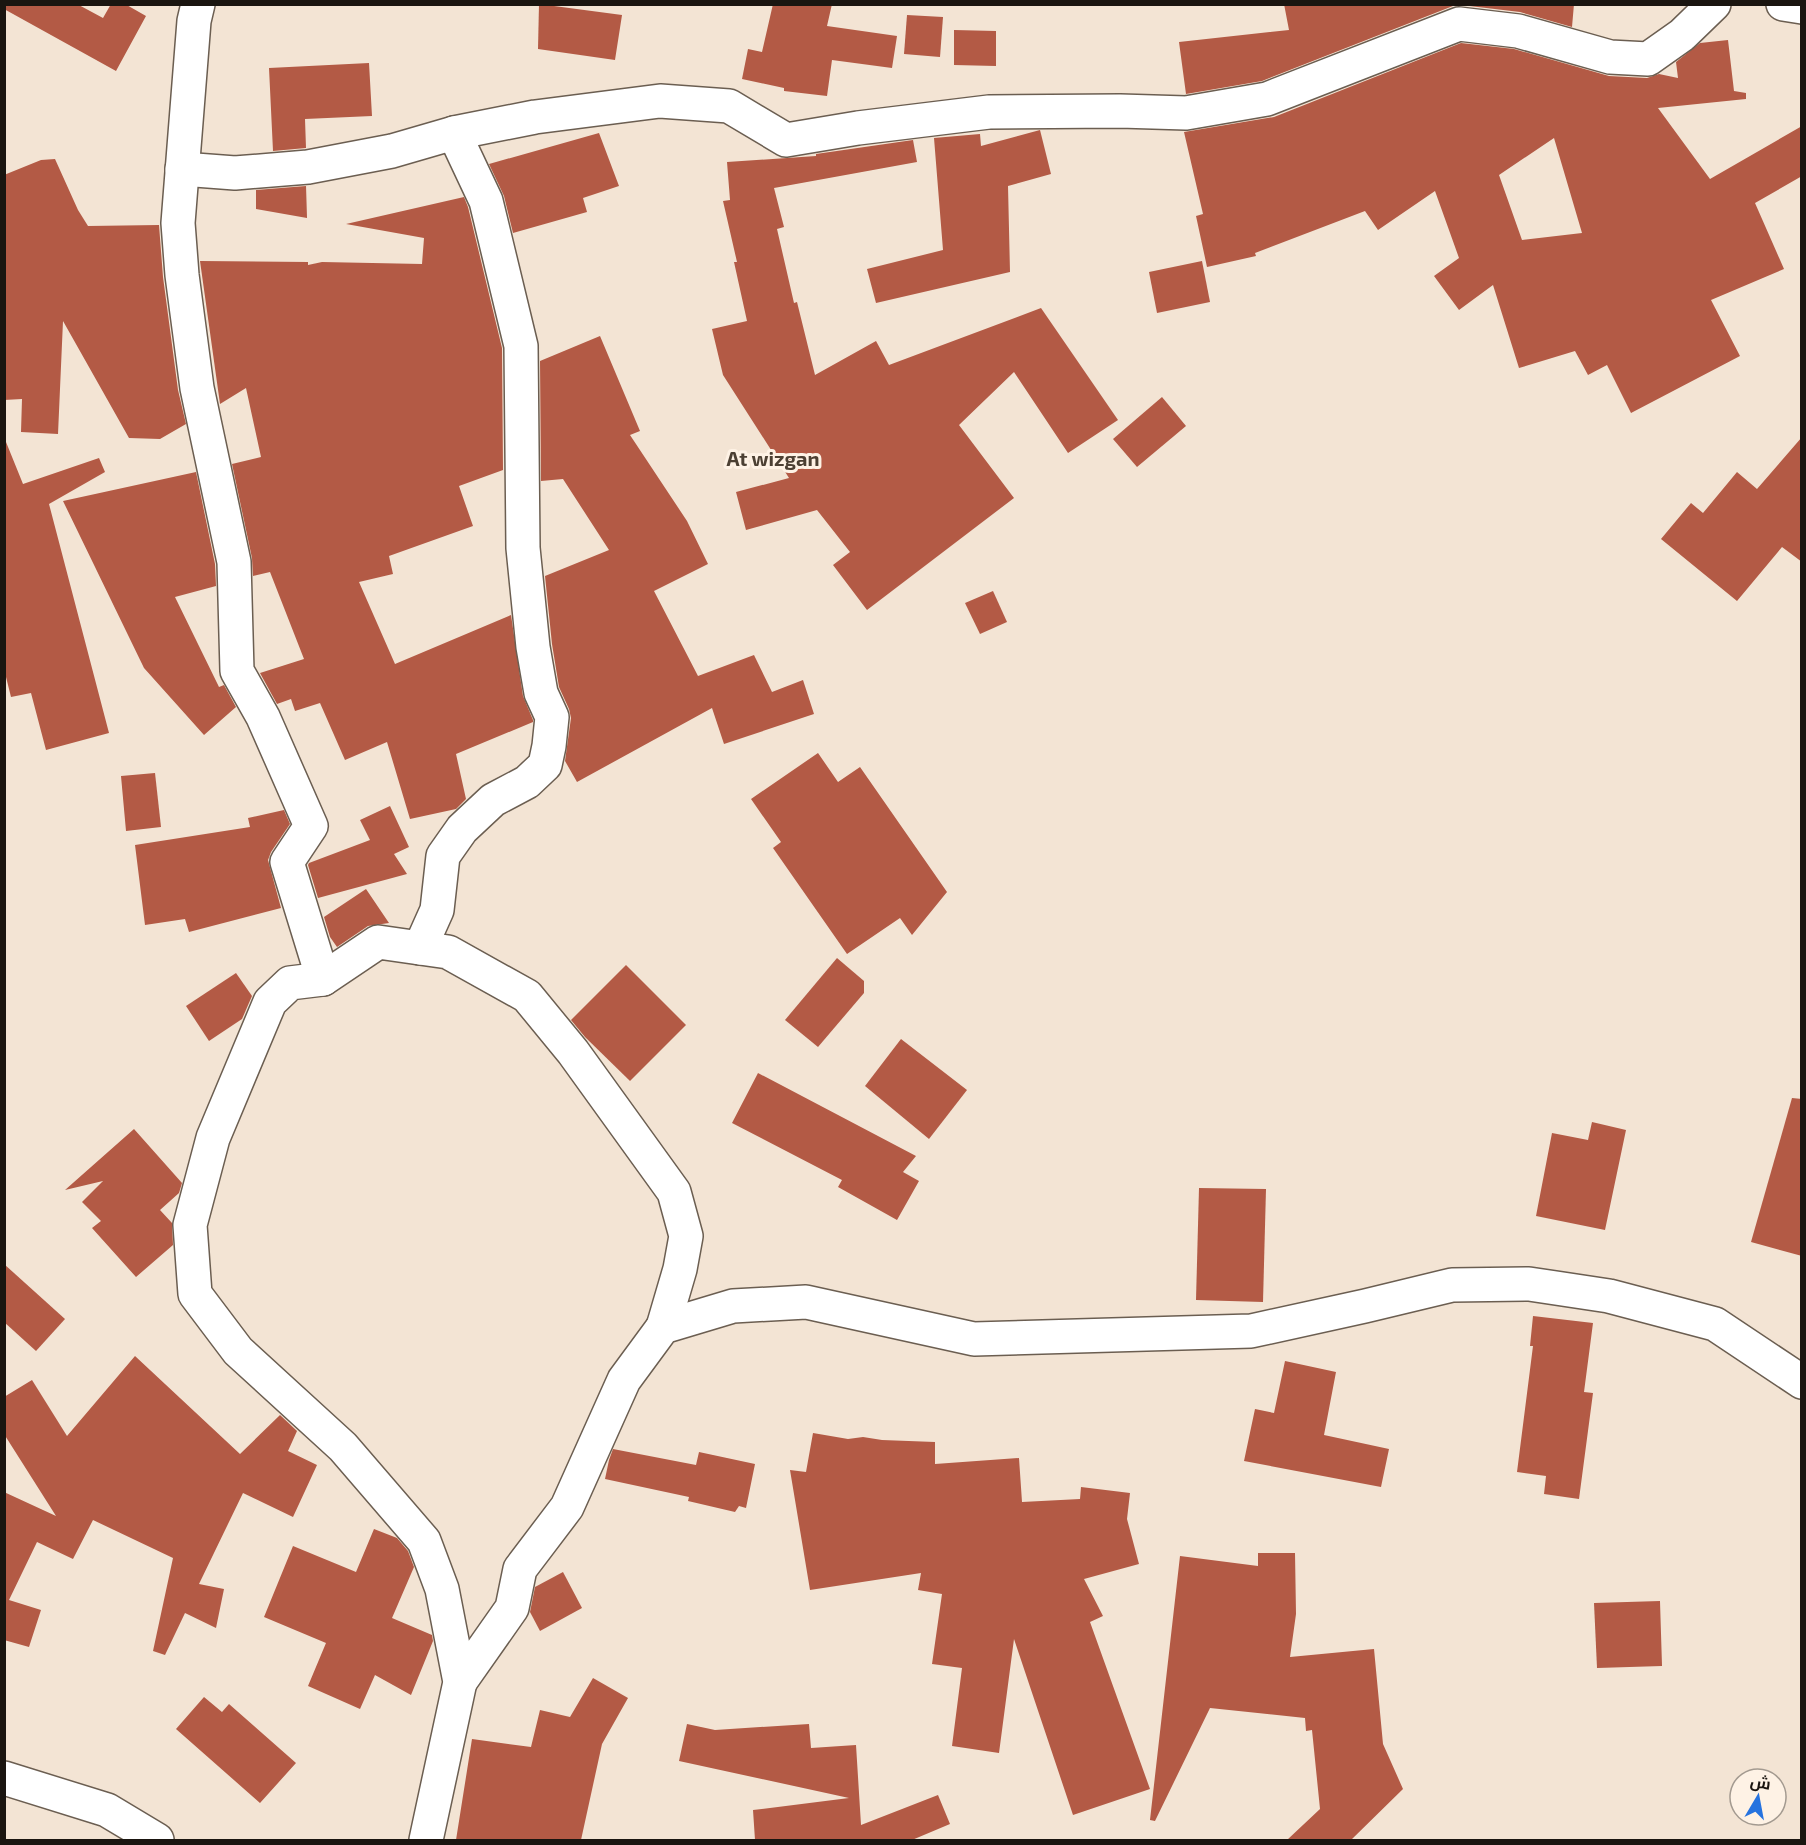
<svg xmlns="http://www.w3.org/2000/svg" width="1806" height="1845" viewBox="0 0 1806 1845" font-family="'Exo 2',Cairo,sans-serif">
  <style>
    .building { fill: #b35a45; fill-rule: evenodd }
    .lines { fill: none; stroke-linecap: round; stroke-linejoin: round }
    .minor-casing { stroke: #6b5e51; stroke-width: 36 }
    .minor { stroke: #fff; stroke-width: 33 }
    .labels { text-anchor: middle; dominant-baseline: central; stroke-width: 6; stroke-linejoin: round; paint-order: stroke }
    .quarter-label { font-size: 20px; font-weight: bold; fill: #4c4033; stroke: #fef2e5 }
  </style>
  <rect width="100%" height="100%" fill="#f3e4d4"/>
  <!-- building -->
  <g class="building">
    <polygon points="4,4 77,4 103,18 111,4 125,4 146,16 116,71 4,9"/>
    <polygon points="539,4 622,15 615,60 538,49"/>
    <polygon points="773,4 832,4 827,26 897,36 892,68 832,60 827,96 784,91 784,88 742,79 748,49 762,52"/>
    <polygon points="1284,4 1574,4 1572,27 1520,12 1461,5 1453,6 1262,81 1186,94 1179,42 1289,30"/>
    <polygon points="907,15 943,17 940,57 904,54"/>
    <polygon points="954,30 996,31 996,66 954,65"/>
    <path d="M1728,40L1734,91L1746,93V99L1658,108L1710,179L1802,126V176L1755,203L1784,269L1711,300L1740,356L1631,413L1607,365L1588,375L1575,351L1519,368L1493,285L1459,310L1434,276L1459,258L1435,191L1378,230L1365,211L1255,253L1256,256L1207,267L1196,216L1203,214L1184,132L1274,117L1461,43L1514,49L1609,76L1647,78L1659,74L1678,78L1676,62L1700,43ZM1554,138L1582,233L1522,240L1499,175Z"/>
    <polygon points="369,63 372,116 305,119 306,148 273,151 269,68"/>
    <polygon points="1040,130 1051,174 1008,186 1010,272 876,303 867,269 943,250 934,138 980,134 981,146"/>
    <polygon points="599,133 619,186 583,198 587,212 513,233 504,196 489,164"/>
    <polygon points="913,140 917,162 774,188 784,227 777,229 794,303 797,302 815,375 876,341 889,365 1041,308 1118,420 1068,453 1014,372 959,425 1014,498 867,610 833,565 850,552 817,510 746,530 736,492 789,478 723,375 712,329 747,321 734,262 737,262 723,201 730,200 727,162 816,156 816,154"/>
    <polygon points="55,159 78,210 88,226 159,225 163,277 178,390 186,424 160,439 129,438 63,321 58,434 21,432 22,399 4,400 4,175 41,160"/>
    <polygon points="306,186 307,218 256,209 256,190"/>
    <polygon points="464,197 468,207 502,348 503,470 459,486 473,526 389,556 393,574 359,582 395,664 511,615 523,696 533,720 533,722 456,754 466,799 456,809 410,819 387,742 345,760 320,703 295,711 291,699 277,704 260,673 304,659 270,572 253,576 252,558 232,464 261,457 246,388 220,404 200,261 308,262 308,265 322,262 422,264 424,238 346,224"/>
    <polygon points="1202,261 1210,302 1157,313 1149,272"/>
    <polygon points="600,336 640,431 630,435 687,521 708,564 654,591 698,676 754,655 772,692 803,680 814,714 724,744 712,708 577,782 565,761 571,718 569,709 559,687 552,644 545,576 609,550 563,479 541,481 540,361"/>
    <polygon points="1162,397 1186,426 1137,467 1113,439"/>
    <polygon points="1802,437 1802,562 1782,547 1737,601 1661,539 1691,503 1703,513 1737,472 1757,489"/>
    <polygon points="6,442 23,484 99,458 105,472 49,504 109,733 46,750 31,693 11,697 4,669 4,443"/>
    <polygon points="196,472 215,564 216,586 175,597 219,687 224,685 236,707 204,735 144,668 63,501"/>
    <polygon points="993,591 1007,622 980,634 965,603"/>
    <polygon points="818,753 838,782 860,767 947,892 912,935 900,918 847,954 773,848 781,842 751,799"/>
    <polygon points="155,773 161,827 126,831 121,776"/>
    <polygon points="390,806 409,847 394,854 407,874 318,898 308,865 309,863 370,840 360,820"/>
    <polygon points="284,810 290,824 271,852 268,860 281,908 189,932 185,919 145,925 135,845 250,827 248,818"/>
    <polygon points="366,889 389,923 368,926 337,947 330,937 324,917"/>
    <polygon points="837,958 864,981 864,993 818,1047 785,1020"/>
    <polygon points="626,965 686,1025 630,1081 585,1037 571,1020"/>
    <polygon points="236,973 252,996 242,1019 209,1041 186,1006"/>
    <polygon points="901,1039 967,1090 929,1139 865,1086"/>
    <polygon points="758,1073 916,1156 903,1172 919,1181 897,1220 838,1187 842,1180 732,1123"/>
    <polygon points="1792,1098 1802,1099 1802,1256 1751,1242"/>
    <polygon points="1592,1122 1626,1130 1605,1230 1536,1216 1552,1133 1588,1140"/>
    <polygon points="134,1129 182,1183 179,1193 160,1210 172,1223 173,1245 136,1277 92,1228 101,1221 82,1202 103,1181 65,1190"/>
    <polygon points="1199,1188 1266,1189 1263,1302 1196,1300"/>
    <polygon points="4,1264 65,1319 36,1351 4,1322"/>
    <polygon points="1533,1316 1593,1323 1584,1392 1593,1393 1579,1499 1544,1494 1546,1476 1517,1472 1533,1346 1530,1346"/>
    <polygon points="135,1356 240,1454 280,1415 297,1431 288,1451 317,1465 293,1517 243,1493 199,1584 224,1589 216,1628 185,1613 165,1655 153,1651 173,1558 93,1520 73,1559 37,1542 9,1600 41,1610 29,1647 4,1640 4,1492 56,1516 4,1434 4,1397 32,1380 67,1436"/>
    <polygon points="1285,1361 1336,1372 1324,1435 1389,1449 1381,1487 1244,1461 1255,1409 1274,1413"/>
    <polygon points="813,1433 848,1439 863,1437 882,1440 935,1442 935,1464 1019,1458 1022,1502 1080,1499 1081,1487 1130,1493 1127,1519 1139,1564 1084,1579 1103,1616 1090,1622 1150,1789 1073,1815 1014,1639 999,1753 952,1746 962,1668 932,1664 942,1594 918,1590 921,1573 810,1590 790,1470 806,1472"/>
    <polygon points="613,1449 696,1465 699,1452 755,1464 746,1508 739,1506 735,1512 688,1501 689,1497 605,1479 609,1460"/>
    <polygon points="374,1529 397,1538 408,1551 414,1567 392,1618 432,1635 433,1641 411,1695 375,1675 360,1709 308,1686 326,1643 264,1617 293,1546 356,1572"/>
    <polygon points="1258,1553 1295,1553 1296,1614 1290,1657 1374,1649 1383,1744 1403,1789 1351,1840 1287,1840 1320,1809 1312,1730 1306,1731 1305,1718 1210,1708 1155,1821 1150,1820 1180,1556 1258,1566"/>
    <polygon points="563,1572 582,1608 540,1631 530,1612 535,1587"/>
    <polygon points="1660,1601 1662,1666 1597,1668 1594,1603"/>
    <polygon points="593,1678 628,1698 602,1744 581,1840 456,1840 472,1739 531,1747 540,1710 570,1717"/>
    <polygon points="204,1697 222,1712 229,1704 296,1763 260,1803 176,1729"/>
    <polygon points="687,1724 715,1730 809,1724 811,1748 856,1745 861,1825 938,1795 950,1824 912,1840 755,1840 753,1810 849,1798 679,1761"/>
  </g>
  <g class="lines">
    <!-- minor casing -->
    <g class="minor-casing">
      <g id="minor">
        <polyline points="198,4 194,21 178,223 182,275 197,388 234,562 237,671 263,717 311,826 287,862 323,979"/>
        <polyline points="1783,4 1802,7"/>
        <polyline points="182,169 235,173 308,167 392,151 454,133 535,117 660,101 729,106 786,140 858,128 989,112 1120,111 1186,113 1267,99 1459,24 1518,31 1610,57 1648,59 1682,35 1714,4"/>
        <polyline points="420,948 437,910 443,856 462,829 493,800 527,782 545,765 549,746 552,717 541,693 533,647 523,548 521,346 486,201 454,133"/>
        <polyline points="460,1682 512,1608 520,1569 567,1507 624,1380 663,1327 733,1306 806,1302 974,1339 1251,1331 1365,1306 1452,1285 1529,1284 1609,1296 1715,1324 1802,1382"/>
        <polyline points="4,1778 107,1810 157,1840"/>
        <polyline points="426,1840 460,1682 442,1589 424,1541 343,1447 238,1351 195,1294 190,1225 213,1138 270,1002 290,983 323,979 378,942 448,952 527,996 573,1052 674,1192 686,1236 680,1269 663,1327"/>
      </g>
    </g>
    <!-- minor -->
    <use href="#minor" class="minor"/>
  </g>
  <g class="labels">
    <!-- quarter labels -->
    <g class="quarter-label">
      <text x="773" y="458">At wizgan</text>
    </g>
  </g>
  <!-- border -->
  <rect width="1806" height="1845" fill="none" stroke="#1a1510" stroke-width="12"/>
  <!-- north arrow -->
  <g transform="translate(1758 1797) rotate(10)"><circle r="28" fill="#fef2e5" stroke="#a39a90" stroke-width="1.5"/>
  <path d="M0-4.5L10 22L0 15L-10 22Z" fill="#2673df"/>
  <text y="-9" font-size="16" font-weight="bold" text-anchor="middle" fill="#1a1510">ش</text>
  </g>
</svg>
